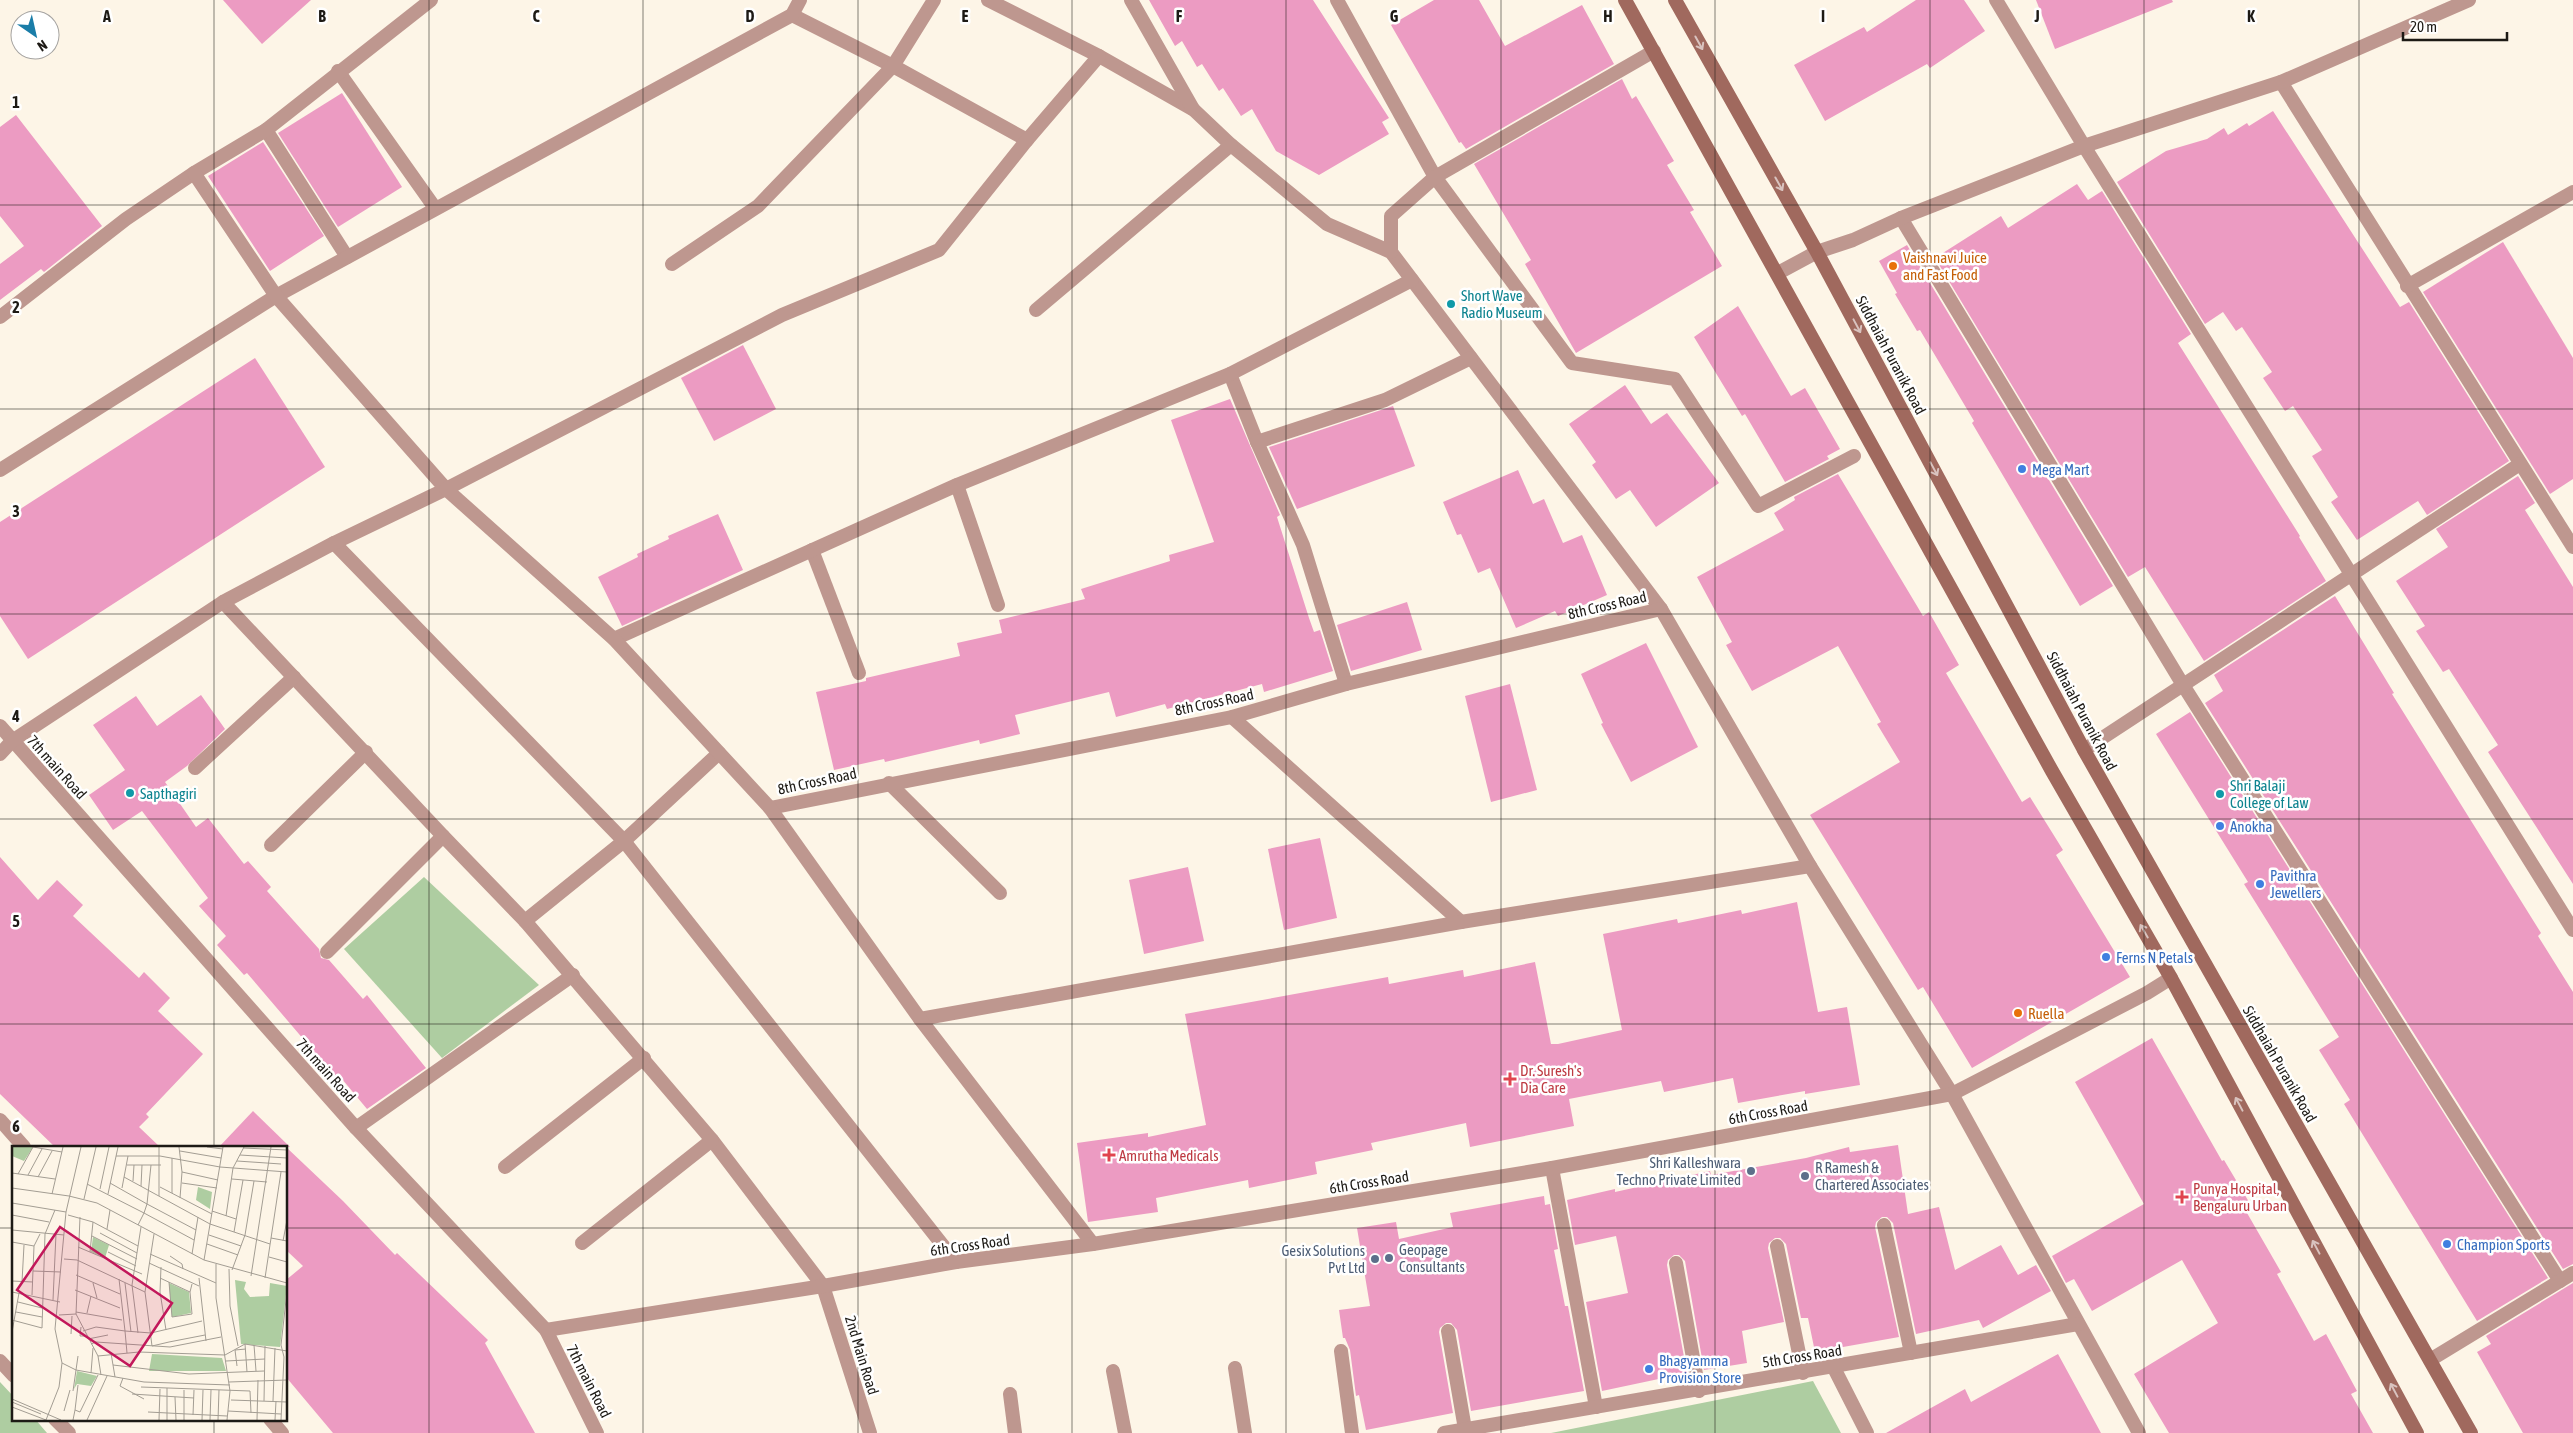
<svg xmlns="http://www.w3.org/2000/svg" width="2573" height="1433" viewBox="0 0 2573 1433" font-family="'Asap Condensed',sans-serif">
  <style>
    .green { fill: #aecda1 }
    .building { fill: #ec9bc2 }
    .lines { fill: none; stroke-linecap: round; stroke-linejoin: round }
    .service { stroke: #be978f; stroke-width: 14 }
    .minor { stroke: #be978f; stroke-width: 14 }
    .secondary { stroke: #a0695e; stroke-width: 14 }
    .oneway { stroke: #d9c3bf }
    .grid { fill: none; stroke: #1d1a15; stroke-width: 1; stroke-opacity: 0.55 }
    .food-dot { fill: #e8710a; stroke: #fff; stroke-width: 2 }
    .culture-dot { fill: #0f9aa8; stroke: #fff; stroke-width: 2 }
    .shop-dot { fill: #3f7fe0; stroke: #fff; stroke-width: 2 }
    .health-dot { fill: #e0444e; stroke: #fff; stroke-width: 2 }
    .service-dot { fill: #5c6f8a; stroke: #fff; stroke-width: 2 }
    .labels { text-anchor: middle; dominant-baseline: central; stroke-width: 5; stroke-linejoin: round; paint-order: stroke }
    .food-label { font-size: 15px; fill: #c56008; stroke: #fff; text-anchor: start }
    .culture-label { font-size: 15px; fill: #0d838f; stroke: #fff; text-anchor: start }
    .street-label { font-size: 15px; fill: #1d1a15; stroke: #fff }
    .shop-label { font-size: 15px; fill: #366cbe; stroke: #fff; text-anchor: start }
    .health-label { font-size: 15px; fill: #be3a42; stroke: #fff; text-anchor: start }
    .service-label { font-size: 15px; fill: #4e5e75; stroke: #fff; text-anchor: end }
    .inset-road { fill: none; stroke: #a39d93; stroke-width: 1 }
    .view { fill: #c2185b; fill-opacity: 0.15; stroke: #c2185b; stroke-width: 2.5 }
    .inset-edge { fill: none; stroke: #1d1a15; stroke-width: 2.5 }
    .grid-label { font-size: 16px; text-anchor: middle; font-weight: bold; fill: #1d1a15; stroke: #fff; stroke-width: 5; stroke-linejoin: round; paint-order: stroke }
  </style>
  <rect width="100%" height="100%" fill="#fdf5e7"/>
  <!-- green -->
  <g class="green">
    <polygon points="424,877 539,985 442,1058 344,949"/>
    <polygon points="1813,1381 1841,1433 1551,1433"/>
    <polygon points="0,1382 14,1397 14,1419 35,1419 47,1433 0,1433"/>
  </g>
  <!-- building -->
  <g class="building">
    <polygon points="223,0 311,0 262,44"/>
    <polygon points="1149,0 1313,0 1389,118 1382,122 1389,134 1319,175 1276,151 1252,109 1241,116 1223,88 1219,91 1202,64 1197,67 1182,41 1175,46"/>
    <polygon points="1434,0 1479,0 1505,46 1582,5 1614,64 1466,149 1461,142 1459,143 1391,25"/>
    <polygon points="1916,0 1964,0 1985,31 1930,68 1927,64 1825,121 1794,65 1864,27 1867,32"/>
    <polygon points="2036,0 2172,0 2173,2 2055,49"/>
    <polygon points="1622,79 1632,99 1636,96 1674,161 1667,165 1694,210 1690,212 1722,266 1576,353 1525,264 1531,260 1474,164"/>
    <polygon points="342,93 402,187 338,227 278,133"/>
    <polygon points="2273,111 2400,307 2409,302 2509,461 2427,515 2418,501 2357,540 2331,502 2338,497 2312,456 2322,450 2293,406 2285,411 2263,378 2272,372 2242,327 2236,331 2223,312 2205,324 2117,182 2166,151 2207,139 2224,128 2228,135 2247,123 2249,126"/>
    <polygon points="16,115 102,226 44,272 41,269 0,300 0,264 24,246 0,216 0,127"/>
    <polygon points="263,142 324,236 270,271 208,176"/>
    <polygon points="2077,184 2088,200 2102,191 2191,334 2178,343 2300,536 2299,537 2326,581 2204,661 2145,567 2128,577 1935,258 2001,216 2008,228"/>
    <polygon points="2503,242 2573,358 2573,479 2550,494 2423,292"/>
    <polygon points="1907,245 2113,586 2080,606 1972,423 1974,421 1920,330 1917,331 1895,294 1897,293 1879,261"/>
    <polygon points="1738,306 1791,396 1805,388 1840,449 1827,456 1829,459 1785,482 1745,414 1742,416 1694,337"/>
    <polygon points="743,345 776,409 714,441 681,378"/>
    <polygon points="255,358 325,467 28,659 0,616 0,522"/>
    <polygon points="1625,385 1651,424 1667,413 1719,483 1656,527 1630,490 1616,499 1592,465 1596,462 1569,424"/>
    <polygon points="1230,399 1280,515 1277,517 1309,618 1314,632 1320,630 1333,671 1264,692 1262,684 1167,709 1165,704 1116,717 1109,692 1015,715 1020,734 980,744 979,740 885,762 884,759 834,770 816,692 866,681 866,678 960,656 957,643 1002,633 999,620 1085,599 1081,589 1170,561 1169,555 1214,542 1171,420"/>
    <polygon points="1393,406 1415,466 1297,509 1269,447"/>
    <polygon points="1518,470 1533,504 1544,499 1563,543 1582,535 1607,595 1558,616 1555,611 1516,628 1490,568 1478,573 1461,534 1457,535 1443,502"/>
    <polygon points="1838,474 1923,616 1929,612 1959,665 1946,673 2022,802 2030,797 2063,850 2056,855 2130,977 1972,1068 1923,987 1918,990 1810,815 1900,762 1877,724 1881,722 1838,646 1752,691 1726,645 1732,642 1697,577 1784,530 1774,513 1795,500 1794,497"/>
    <polygon points="2518,476 2535,503 2525,510 2573,587 2573,884 2488,752 2498,745 2449,669 2443,672 2416,631 2425,626 2396,581 2448,547 2436,529"/>
    <polygon points="718,514 743,570 622,626 598,577 638,557 637,554 669,539 668,536"/>
    <polygon points="2335,596 2394,693 2392,694 2541,933 2538,936 2573,992 2573,1264 2563,1269 2205,703 2223,691 2214,675"/>
    <polygon points="1407,602 1422,650 1351,671 1337,625"/>
    <polygon points="1646,643 1698,747 1631,782 1601,724 1603,723 1581,674"/>
    <polygon points="1510,684 1537,790 1491,802 1465,696"/>
    <polygon points="201,695 225,729 187,766 165,782 196,827 208,818 244,864 248,861 271,887 267,891 319,949 321,958 329,960 363,999 367,995 426,1068 367,1109 342,1079 339,1081 247,973 244,975 217,945 226,936 199,906 208,898 142,811 113,830 89,795 125,770 93,725 136,696 157,726"/>
    <polygon points="2190,712 2548,1278 2477,1321 2344,1104 2350,1100 2319,1050 2339,1037 2244,884 2248,882 2156,734"/>
    <polygon points="1320,838 1337,918 1284,930 1268,849"/>
    <polygon points="0,857 38,900 57,880 83,905 73,916 139,978 144,972 170,998 158,1011 203,1054 146,1114 149,1117 139,1127 160,1147 55,1147 0,1094"/>
    <polygon points="1188,867 1204,941 1144,954 1129,880"/>
    <polygon points="1797,902 1818,1012 1847,1007 1860,1085 1805,1094 1805,1091 1738,1103 1733,1078 1664,1092 1661,1081 1569,1099 1574,1126 1470,1147 1466,1123 1371,1143 1373,1150 1315,1162 1317,1174 1249,1188 1248,1180 1156,1198 1158,1212 1088,1222 1077,1143 1148,1133 1148,1137 1206,1125 1185,1014 1388,977 1389,984 1463,970 1464,977 1535,962 1551,1044 1558,1044 1622,1030 1603,934 1677,919 1678,923 1741,910 1742,914"/>
    <polygon points="2152,1038 2222,1161 2224,1160 2249,1202 2243,1206 2281,1272 2277,1274 2314,1341 2326,1334 2357,1391 2351,1394 2373,1433 2169,1433 2134,1374 2218,1323 2182,1260 2092,1311 2074,1279 2066,1283 2052,1256 2144,1204 2075,1082"/>
    <polygon points="253,1111 290,1147 219,1147"/>
    <polygon points="1898,1145 1908,1214 1939,1207 1955,1270 2001,1245 2018,1275 2036,1265 2051,1291 1983,1328 1979,1320 1916,1334 1893,1223 1887,1217 1882,1217 1876,1222 1875,1227 1899,1337 1815,1352 1808,1318 1801,1318 1786,1244 1780,1238 1775,1238 1769,1243 1768,1248 1784,1322 1742,1331 1747,1363 1704,1370 1685,1261 1679,1255 1674,1255 1668,1260 1667,1265 1687,1373 1602,1391 1586,1302 1628,1293 1616,1236 1575,1245 1567,1200 1615,1189 1615,1192 1710,1171 1711,1175 1806,1158 1849,1147 1850,1152"/>
    <polygon points="286,1147 343,1201 395,1255 397,1253 488,1340 485,1343 535,1433 333,1433 286,1377 286,1280 303,1266 286,1250"/>
    <polygon points="1544,1196 1545,1205 1550,1204 1558,1249 1554,1250 1565,1306 1568,1306 1584,1391 1471,1411 1457,1330 1451,1323 1446,1323 1440,1328 1439,1332 1453,1413 1366,1430 1359,1395 1356,1396 1350,1350 1345,1338 1343,1338 1339,1310 1370,1306 1357,1228 1396,1222 1399,1239 1453,1227 1450,1213"/>
    <polygon points="2573,1283 2573,1433 2523,1433 2477,1352 2491,1344 2486,1336"/>
    <polygon points="2058,1354 2101,1433 1886,1433 1965,1389 1971,1402"/>
  </g>
  <g class="lines">
    <!-- service -->
    <polyline class="service" points="1435,177 1572,363 1675,379 1758,506 1854,456"/>
    <!-- minor -->
    <g class="minor">
      <polyline points="988,0 1099,56 1194,110 1231,145 1327,224 1391,252 1661,609 1810,866 1952,1094 2139,1433"/>
      <polyline points="1131,0 1193,109"/>
      <polyline points="1337,0 1435,177"/>
      <polyline points="1996,0 2084,146 2573,930"/>
      <polyline points="792,15 893,66 1027,140"/>
      <polyline points="338,71 435,208"/>
      <polyline points="2281,82 2573,547"/>
      <polyline points="266,130 347,257"/>
      <polyline points="1901,218 2183,685 2560,1281"/>
      <polyline points="1391,252 1391,216 1435,177 1654,51"/>
      <polyline points="672,264 758,206 893,66 934,0"/>
      <polyline points="1778,273 1817,252 1853,240 1901,218 2084,146 2281,82 2469,0"/>
      <polyline points="2407,286 2573,192"/>
      <polyline points="1036,310 1231,145"/>
      <polyline points="0,317 126,219 194,173 266,130 431,0"/>
      <polyline points="1230,374 1257,442 1303,545 1346,684"/>
      <polyline points="1257,442 1385,400 1471,358"/>
      <polyline points="0,470 276,296 792,15 800,0"/>
      <polyline points="957,485 998,605"/>
      <polyline points="334,543 624,841 956,1262"/>
      <polyline points="812,550 859,673"/>
      <polyline points="223,602 443,836 525,921 712,1140 823,1286 870,1433"/>
      <polyline points="614,639 957,485 1230,374 1412,280"/>
      <polyline points="1232,717 1461,922"/>
      <polyline points="0,726 356,1128 546,1330 597,1433"/>
      <polyline points="2084,750 2520,464"/>
      <polyline points="0,754 12,741 223,602 334,543 446,489 276,296 194,173"/>
      <polyline points="195,768 294,677"/>
      <polyline points="889,783 1000,893"/>
      <polyline points="770,808 1232,717 1346,684 1661,609"/>
      <polyline points="271,845 366,752"/>
      <polyline points="525,921 624,841 719,753"/>
      <polyline points="327,952 443,836"/>
      <polyline points="920,1019 1461,922 1810,866"/>
      <polyline points="0,1120 24,1147"/>
      <polyline points="356,1128 573,975"/>
      <polyline points="505,1167 644,1058"/>
      <polyline points="1552,1168 1596,1407"/>
      <polyline points="1884,1225 1911,1353"/>
      <polyline points="582,1243 712,1140"/>
      <polyline points="1093,1244 920,1019 770,808 614,639 446,489 782,315 939,250 1027,140 1099,56"/>
      <polyline points="1777,1246 1803,1373"/>
      <polyline points="1676,1263 1699,1391"/>
      <polyline points="546,1330 823,1286 956,1262 1093,1244 1552,1168 1952,1094 2147,993 2171,978"/>
      <polyline points="1448,1331 1465,1429"/>
      <polyline points="1341,1351 1352,1433"/>
      <polyline points="2430,1360 2573,1273"/>
      <polyline points="0,1361 14,1376"/>
      <polyline points="1235,1368 1245,1433"/>
      <polyline points="1834,1368 1867,1433"/>
      <polyline points="1113,1371 1125,1433"/>
      <polyline points="1010,1394 1015,1433"/>
      <polyline points="55,1419 69,1433"/>
      <polyline points="270,1419 282,1433"/>
      <polyline points="1444,1433 2078,1324"/>
    </g>
    <!-- secondary -->
    <g class="secondary">
      <polyline points="1625,0 2052,771 2171,978 2417,1433"/>
      <polyline points="1675,0 1817,252 2084,750 2471,1433"/>
    </g>
  </g>
  <!-- one-way arrows -->
  <defs><path id="oneway-shaft" d="M-6 0H5M1.5-3L5.5 0L1.5 3" fill="none" stroke-width="1.6" stroke-linecap="round" stroke-linejoin="round" transform="scale(1.25)"/></defs>
  <g class="oneway">
    <use href="#oneway-shaft" transform="translate(1699 43) rotate(61)"/>
    <use href="#oneway-shaft" transform="translate(1779 184) rotate(61)"/>
    <use href="#oneway-shaft" transform="translate(1857 326) rotate(62)"/>
    <use href="#oneway-shaft" transform="translate(1934 469) rotate(62)"/>
    <use href="#oneway-shaft" transform="translate(2144 931) rotate(-120)"/>
    <use href="#oneway-shaft" transform="translate(2239 1104) rotate(-118)"/>
    <use href="#oneway-shaft" transform="translate(2316 1247) rotate(-118)"/>
    <use href="#oneway-shaft" transform="translate(2394 1390) rotate(-118)"/>
  </g>
  <!-- grid -->
  <path class="grid" d="M214,0V1147M429,0V1433M643,0V1433M858,0V1433M1072,0V1433M1286,0V1433M1501,0V1433M1715,0V1433M1930,0V1433M2144,0V1433M2359,0V1433M0,205H2573M0,409H2573M0,614H2573M0,819H2573M0,1024H2573M0,1228H14M286,1228H2573M214,1419V1433"/>
  <!-- markers -->
  <g class="food-dot">
    <circle cx="1893" cy="266" r="5"/>
    <circle cx="2018" cy="1013" r="5"/>
  </g>
  <g class="culture-dot">
    <circle cx="1451" cy="304" r="5"/>
    <circle cx="130" cy="793" r="5"/>
    <circle cx="2220" cy="794" r="5"/>
  </g>
  <g class="shop-dot">
    <circle cx="2022" cy="469" r="5"/>
    <circle cx="2220" cy="826" r="5"/>
    <circle cx="2260" cy="884" r="5"/>
    <circle cx="2106" cy="957" r="5"/>
    <circle cx="2447" cy="1244" r="5"/>
    <circle cx="1649" cy="1369" r="5"/>
  </g>
  <g class="health-dot">
    <path d="M1507.5 1071.5h5v5h5v5h-5v5h-5v-5h-5v-5h5z"/>
    <path d="M1106.5 1147.5h5v5h5v5h-5v5h-5v-5h-5v-5h5z"/>
    <path d="M2179.5 1189.5h5v5h5v5h-5v5h-5v-5h-5v-5h5z"/>
  </g>
  <g class="service-dot">
    <circle cx="1751" cy="1171" r="5"/>
    <circle cx="1805" cy="1176" r="5"/>
    <circle cx="1389" cy="1258" r="5"/>
    <circle cx="1375" cy="1259" r="5"/>
  </g>
  <g class="labels">
    <!-- food labels -->
    <g class="food-label">
      <text x="1903" y="257">Vaishnavi Juice<tspan x="1903" dy="17">and Fast Food</tspan></text>
      <text x="2028" y="1013">Ruella</text>
    </g>
    <!-- culture labels -->
    <g class="culture-label">
      <text x="1461" y="295">Short Wave<tspan x="1461" dy="17">Radio Museum</tspan></text>
      <text x="2230" y="785">Shri Balaji<tspan x="2230" dy="17">College of Law</tspan></text>
      <text x="140" y="793">Sapthagiri</text>
    </g>
    <!-- street labels -->
    <g class="street-label">
      <text transform="translate(1891 355) rotate(62)">Siddhaiah Puranik Road</text>
      <text transform="translate(1607 605) rotate(-13)">8th Cross Road</text>
      <text transform="translate(1214 702) rotate(-12)">8th Cross Road</text>
      <text transform="translate(2082 711) rotate(62)">Siddhaiah Puranik Road</text>
      <text transform="translate(57 767) rotate(48)">7th main Road</text>
      <text transform="translate(817 781) rotate(-12)">8th Cross Road</text>
      <text transform="translate(2280 1064) rotate(60)">Siddhaiah Puranik Road</text>
      <text transform="translate(326 1070) rotate(48)">7th main Road</text>
      <text transform="translate(1768 1112) rotate(-10)">6th Cross Road</text>
      <text transform="translate(1369 1182) rotate(-9)">6th Cross Road</text>
      <text transform="translate(970 1245) rotate(-8)">6th Cross Road</text>
      <text transform="translate(862 1355) rotate(73)">2nd Main Road</text>
      <text transform="translate(1802 1356) rotate(-9)">5th Cross Road</text>
      <text transform="translate(589 1381) rotate(63)">7th main Road</text>
    </g>
    <!-- shop labels -->
    <g class="shop-label">
      <text x="2032" y="469">Mega Mart</text>
      <text x="2230" y="826">Anokha</text>
      <text x="2270" y="875">Pavithra<tspan x="2270" dy="17">Jewellers</tspan></text>
      <text x="2116" y="957">Ferns N Petals</text>
      <text x="2457" y="1244">Champion Sports</text>
      <text x="1659" y="1360">Bhagyamma<tspan x="1659" dy="17">Provision Store</tspan></text>
    </g>
    <!-- health labels -->
    <g class="health-label">
      <text x="1520" y="1070">Dr. Suresh's<tspan x="1520" dy="17">Dia Care</tspan></text>
      <text x="1119" y="1155">Amrutha Medicals</text>
      <text x="2193" y="1188">Punya Hospital,<tspan x="2193" dy="17">Bengaluru Urban</tspan></text>
    </g>
    <!-- service labels -->
    <g class="service-label">
      <text x="1741" y="1162">Shri Kalleshwara<tspan x="1741" dy="17">Techno Private Limited</tspan></text>
      <text x="1815" y="1167" text-anchor="start">R Ramesh &amp;<tspan x="1815" dy="17">Chartered Associates</tspan></text>
      <text x="1399" y="1249" text-anchor="start">Geopage<tspan x="1399" dy="17">Consultants</tspan></text>
      <text x="1365" y="1250">Gesix Solutions<tspan x="1365" dy="17">Pvt Ltd</tspan></text>
    </g>
  </g>
  <!-- overview -->
  <g transform="translate(12 1146)">
    <rect width="275" height="275" fill="#fdf5e7"/>
    <path d="M0,1H21L12,15L0,10ZM186,41L200,46L198,63L184,54ZM81,91L97,99L93,112L79,106ZM223,134L234,136L232,143L238,151L257,150L258,137L275,140L268,201L229,198ZM157,137L177,146L179,167L160,171ZM140,208L210,212L214,225H137ZM65,225L85,230L79,240L65,238L62,243Z" fill="#aecda1"/>
    <path class="inset-road" d="M21,1L50,6M167,1L170,26L168,52M195,1L211,3M231,2L275,4M168,5L209,12M228,9L275,12M104,10H148L208,21L275,26M160,12V47M225,15L269,18M115,19H149M139,19L135,58L184,84M170,26L206,34M0,27L43,33M6,28L21,1M16,29L30,3M26,31L40,5M112,31L198,78L258,98M220,33L255,36M121,35L122,19M98,37L135,58L132,67L182,94M170,37L205,42M75,38L132,67L126,79M129,40L130,19M148,41L200,68M0,42L57,50M110,42L116,10M88,43L97,1M40,48L51,1M96,48L106,1M57,50L85,57L192,114L275,137M147,50V1M72,53L84,1M0,57L54,66M200,65L224,73M0,69L37,76M56,69L81,76L126,100M214,70L221,22L232,1M68,71L64,168L86,210L89,229M95,83L98,64M0,84L52,89M222,86L231,34M88,87L125,107M142,88L133,146L140,200L157,196M197,89L229,100M80,90L125,113M259,92L275,95M271,95L275,74M0,96L22,100M195,98L226,109M66,101L130,128M78,106L81,76M96,106L124,120M138,108L204,137M180,108L186,71M158,110L170,118L171,123M257,111L275,116M52,113L65,114L133,146M192,114L211,1M137,117L187,140M204,118V152L218,245L215,274M149,121L148,146L154,184M217,123L218,160L226,200M220,124L233,89L242,35M21,125L49,126M64,129L108,148M239,130L259,1M148,132L178,146L180,138M187,132L194,195M253,132L269,26M0,135L21,136M10,136L12,99M157,136L160,171L180,168L178,146M81,137L85,152M113,137L119,186M63,144L108,162M0,146L48,156M20,149L22,100L28,88M41,154L44,88M6,156L30,162M4,166L30,171M64,166L110,174M75,167L79,150M47,169L64,168M0,174L30,182L33,88L43,64M69,181L68,190H74M71,185L84,181L113,185L107,133M0,186L7,147M126,187L120,139L129,81M59,188L60,170M76,193L96,189M157,196L193,189M79,198L84,196L158,201L209,191M233,198L235,226M242,199L244,225M99,207L103,231M115,207L113,185L139,187L190,175M86,210L127,206L213,209L233,198L275,205M214,215L253,213M50,217L64,224L132,236L218,239M101,219L177,228L252,225M225,220L223,204L234,203M79,227L81,202M111,232L108,240L132,253M217,236L275,234M129,241L238,245L239,267M155,242V274M172,244V274M61,245L66,210M120,248L182,252M163,251L164,274M0,253L49,274M219,254L275,256M252,255L253,200M261,255L263,202M0,256L29,268M0,261L34,274M63,264L66,239M52,265L58,244M216,265L269,268M136,266L215,270M181,269L182,244M34,274L47,241L50,217L43,183L54,66L69,1M61,274L63,264L68,266L86,229M75,274L95,230M147,274L148,243M190,274L191,244M198,274L199,244M206,274L207,244M245,274L246,234M263,274L264,255M269,274L272,211L269,199L275,145"/>
    <path class="view" d="M48,81L160,157L118,220L5,144Z"/>
    <rect width="275" height="275" class="inset-edge"/>
  </g>
  <g class="grid-label">
    <text x="107" y="22">A</text>
    <text x="322" y="22">B</text>
    <text x="536" y="22">C</text>
    <text x="750" y="22">D</text>
    <text x="965" y="22">E</text>
    <text x="1179" y="22">F</text>
    <text x="1394" y="22">G</text>
    <text x="1608" y="22">H</text>
    <text x="1823" y="22">I</text>
    <text x="2037" y="22">J</text>
    <text x="2251" y="22">K</text>
    <text x="16" y="108">1</text>
    <text x="16" y="313">2</text>
    <text x="16" y="517">3</text>
    <text x="16" y="722">4</text>
    <text x="16" y="927">5</text>
    <text x="16" y="1132">6</text>
  </g>
  <!-- north arrow -->
  <g transform="translate(35 35) rotate(146)"><circle r="24" fill="#ffffff" stroke="#a5a3a1"/>
  <path d="M0-4L9 19L0 12L-9 19Z" fill="#1a7da8"/>
  <text y="-8" font-size="14" font-weight="bold" text-anchor="middle" fill="#1d1a15">N</text>
  </g>
  <!-- scale -->
  <path d="M2403 32v8h104v-8" fill="none" stroke="#1d1a15" stroke-width="2.5"/>
  <text x="2410" y="32" font-size="15" fill="#1d1a15" stroke="#ffffff" stroke-width="4" paint-order="stroke">20 m</text>
</svg>
